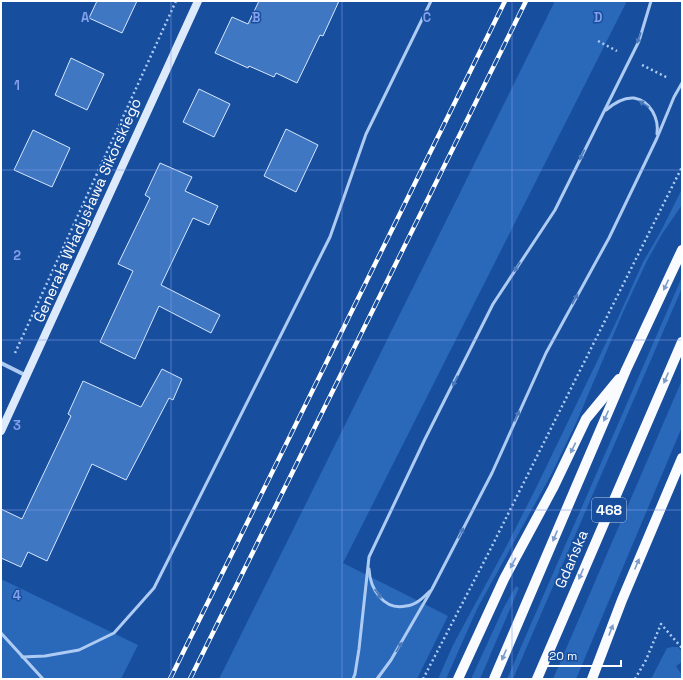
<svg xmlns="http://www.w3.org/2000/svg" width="683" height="680" viewBox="0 0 683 680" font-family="'Space Grotesk',sans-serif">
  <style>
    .green { fill: #2a68ba }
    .building { fill: #3f77c3; stroke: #d6e7fd }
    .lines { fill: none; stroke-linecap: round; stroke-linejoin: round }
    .path { stroke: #aecbf3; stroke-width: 2.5; stroke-dasharray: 2 3; stroke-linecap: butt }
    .lane { stroke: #aecbf3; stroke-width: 3 }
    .street { stroke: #aecbf3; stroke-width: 4 }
    .secondary { stroke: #ddeafc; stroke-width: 8 }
    .primary { stroke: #f9fbff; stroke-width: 10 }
    .rail-casing { stroke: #fff; stroke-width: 4.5 }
    .rail { stroke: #174e9d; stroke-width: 3; stroke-dasharray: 9; stroke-linecap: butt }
    .oneway { fill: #4c7abb }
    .oneway2 { fill: #7d9cc9 }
    .grid { fill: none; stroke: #839eea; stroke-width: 1; stroke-opacity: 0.55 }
    .labels { text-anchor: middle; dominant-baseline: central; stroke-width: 3; stroke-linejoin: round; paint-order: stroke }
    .shield { fill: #174e9d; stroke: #b9cae2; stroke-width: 1 }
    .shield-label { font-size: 14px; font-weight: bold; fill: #fff }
    .street-label { font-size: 15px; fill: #fff; stroke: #174e9d }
    .grid-label { font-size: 13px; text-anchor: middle; font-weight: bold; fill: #839eea; stroke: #174e9d; stroke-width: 3; stroke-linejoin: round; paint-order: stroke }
  </style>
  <rect width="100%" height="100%" fill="#174e9d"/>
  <!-- green -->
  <g class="green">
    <polygon points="555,1 627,1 343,563 448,616 417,679 219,679"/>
    <polygon points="682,189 682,205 662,234 647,261 624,310 577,421 552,473 477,609 446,679 438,679 453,645 506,547 535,490 617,320 643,262 661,231"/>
    <polygon points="682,277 682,288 513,679 507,679"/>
    <polygon points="682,380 682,427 576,679 553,679"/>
    <polygon points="1,579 138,645 121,679 1,679"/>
    <polygon points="516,586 519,588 480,679 471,679 504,607"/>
    <polygon points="672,647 678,647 682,652 682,662 676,666 682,675 682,679 651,679 667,648"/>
  </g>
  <!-- building -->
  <g class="building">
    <polygon points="97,1 137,1 122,33 89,18"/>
    <polygon points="259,1 339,1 323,36 320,35 297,83 276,73 274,77 249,66 248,68 215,53 232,17 248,24"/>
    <polygon points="71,58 104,74 87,110 55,95"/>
    <polygon points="199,89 230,104 214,137 183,122"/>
    <polygon points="286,129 318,145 296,192 264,176"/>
    <polygon points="33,130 70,148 52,187 14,170"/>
    <polygon points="160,163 192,177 185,191 218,206 209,225 193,218 161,285 220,315 211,333 159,306 135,359 100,342 133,271 118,264 150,198 145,195"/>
    <polygon points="162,369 182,379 173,400 169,398 126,480 92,464 47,561 28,552 21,567 1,558 1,509 22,519 71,416 68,414 83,381 141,407"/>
  </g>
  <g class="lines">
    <!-- path -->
    <g class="path">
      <polyline points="598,41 617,51"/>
      <polyline points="642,65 668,78"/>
      <polyline points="15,353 176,1"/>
      <polyline points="423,679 489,552 682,167"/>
      <polyline points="635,679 646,660 661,624 682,648"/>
    </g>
    <!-- lane -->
    <g class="lane">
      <path d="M606,110C613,104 624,97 634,98C651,101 659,119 657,134"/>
      <path d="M369,569C370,589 384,611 406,606C416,605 423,598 430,591"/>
      <polyline points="1,633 43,679"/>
      <polyline points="22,657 45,656 79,650 114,633 154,588 330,237 366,134 431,1"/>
      <polyline points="353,679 355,674 359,649 369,557 425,439 493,304 555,210 639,41 651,1"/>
      <polyline points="377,679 391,660 432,589 492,473 546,353 609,238 657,138 674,97 682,83"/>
    </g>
    <!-- street -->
    <polyline class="street" points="1,363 27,376"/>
    <!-- secondary -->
    <polyline class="secondary" points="1,431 198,1"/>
    <!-- primary -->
    <g class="primary">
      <polyline points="458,679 504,579 553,488 586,419 619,379"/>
      <polyline points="494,679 626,370 682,250"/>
      <polyline points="537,679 682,342"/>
      <polyline points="592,679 622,600 682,458"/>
    </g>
    <!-- rail casing -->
    <g class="rail-casing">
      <g id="rail">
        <polyline points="170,679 505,1"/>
        <polyline points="190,679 526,1"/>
      </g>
    </g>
    <!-- rail -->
    <use href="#rail" class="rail"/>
  </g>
  <!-- one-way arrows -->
  <defs><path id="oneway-solid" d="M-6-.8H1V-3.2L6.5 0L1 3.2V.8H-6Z"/></defs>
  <g class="oneway">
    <use href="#oneway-solid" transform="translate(639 38) rotate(110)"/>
    <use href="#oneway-solid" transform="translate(644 104) rotate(-147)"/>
    <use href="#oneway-solid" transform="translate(582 155) rotate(116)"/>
    <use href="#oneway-solid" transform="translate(517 267) rotate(123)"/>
    <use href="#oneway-solid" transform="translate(575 299) rotate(-61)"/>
    <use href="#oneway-solid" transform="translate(455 381) rotate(117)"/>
    <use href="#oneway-solid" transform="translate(517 416) rotate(-66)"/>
    <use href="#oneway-solid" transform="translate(461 533) rotate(-63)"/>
    <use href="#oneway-solid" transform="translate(378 594) rotate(55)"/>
    <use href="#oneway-solid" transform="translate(399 647) rotate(-59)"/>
  </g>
  <g class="oneway2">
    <use href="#oneway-solid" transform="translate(666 285) rotate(115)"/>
    <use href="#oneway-solid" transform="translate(666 378) rotate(113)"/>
    <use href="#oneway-solid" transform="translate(606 416) rotate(114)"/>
    <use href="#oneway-solid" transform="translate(573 448) rotate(116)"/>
    <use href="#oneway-solid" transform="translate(555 536) rotate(113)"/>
    <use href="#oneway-solid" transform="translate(513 563) rotate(118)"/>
    <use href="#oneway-solid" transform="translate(637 564) rotate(-67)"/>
    <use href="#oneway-solid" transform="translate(581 574) rotate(113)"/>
    <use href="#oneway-solid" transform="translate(611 630) rotate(-69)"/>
    <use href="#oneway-solid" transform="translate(504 655) rotate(113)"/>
  </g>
  <!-- grid -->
  <path class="grid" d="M171,1V679M342,1V679M512,1V679M1,170H682M1,340H682M1,510H682"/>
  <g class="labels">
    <!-- shield labels -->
    <rect class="shield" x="592" y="498" width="34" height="24" rx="3"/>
    <g class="shield-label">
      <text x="609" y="510">468</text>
    </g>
    <!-- street labels -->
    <g class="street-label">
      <text transform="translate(87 210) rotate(-66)">Generała Władysława Sikorskiego</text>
      <text transform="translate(571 559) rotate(-67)">Gdańska</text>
    </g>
  </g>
  <g class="grid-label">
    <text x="85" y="22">A</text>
    <text x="256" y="22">B</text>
    <text x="427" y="22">C</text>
    <text x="598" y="22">D</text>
    <text x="17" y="90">1</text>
    <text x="17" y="260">2</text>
    <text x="17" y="430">3</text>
    <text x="17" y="600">4</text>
  </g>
  <!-- border -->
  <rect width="683" height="680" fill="none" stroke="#ffffff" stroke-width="4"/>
  <!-- scale -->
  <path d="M543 660v6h78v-6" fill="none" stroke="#ffffff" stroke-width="2"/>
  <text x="549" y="660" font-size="12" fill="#ffffff" stroke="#174e9d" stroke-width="3" paint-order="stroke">20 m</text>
</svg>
